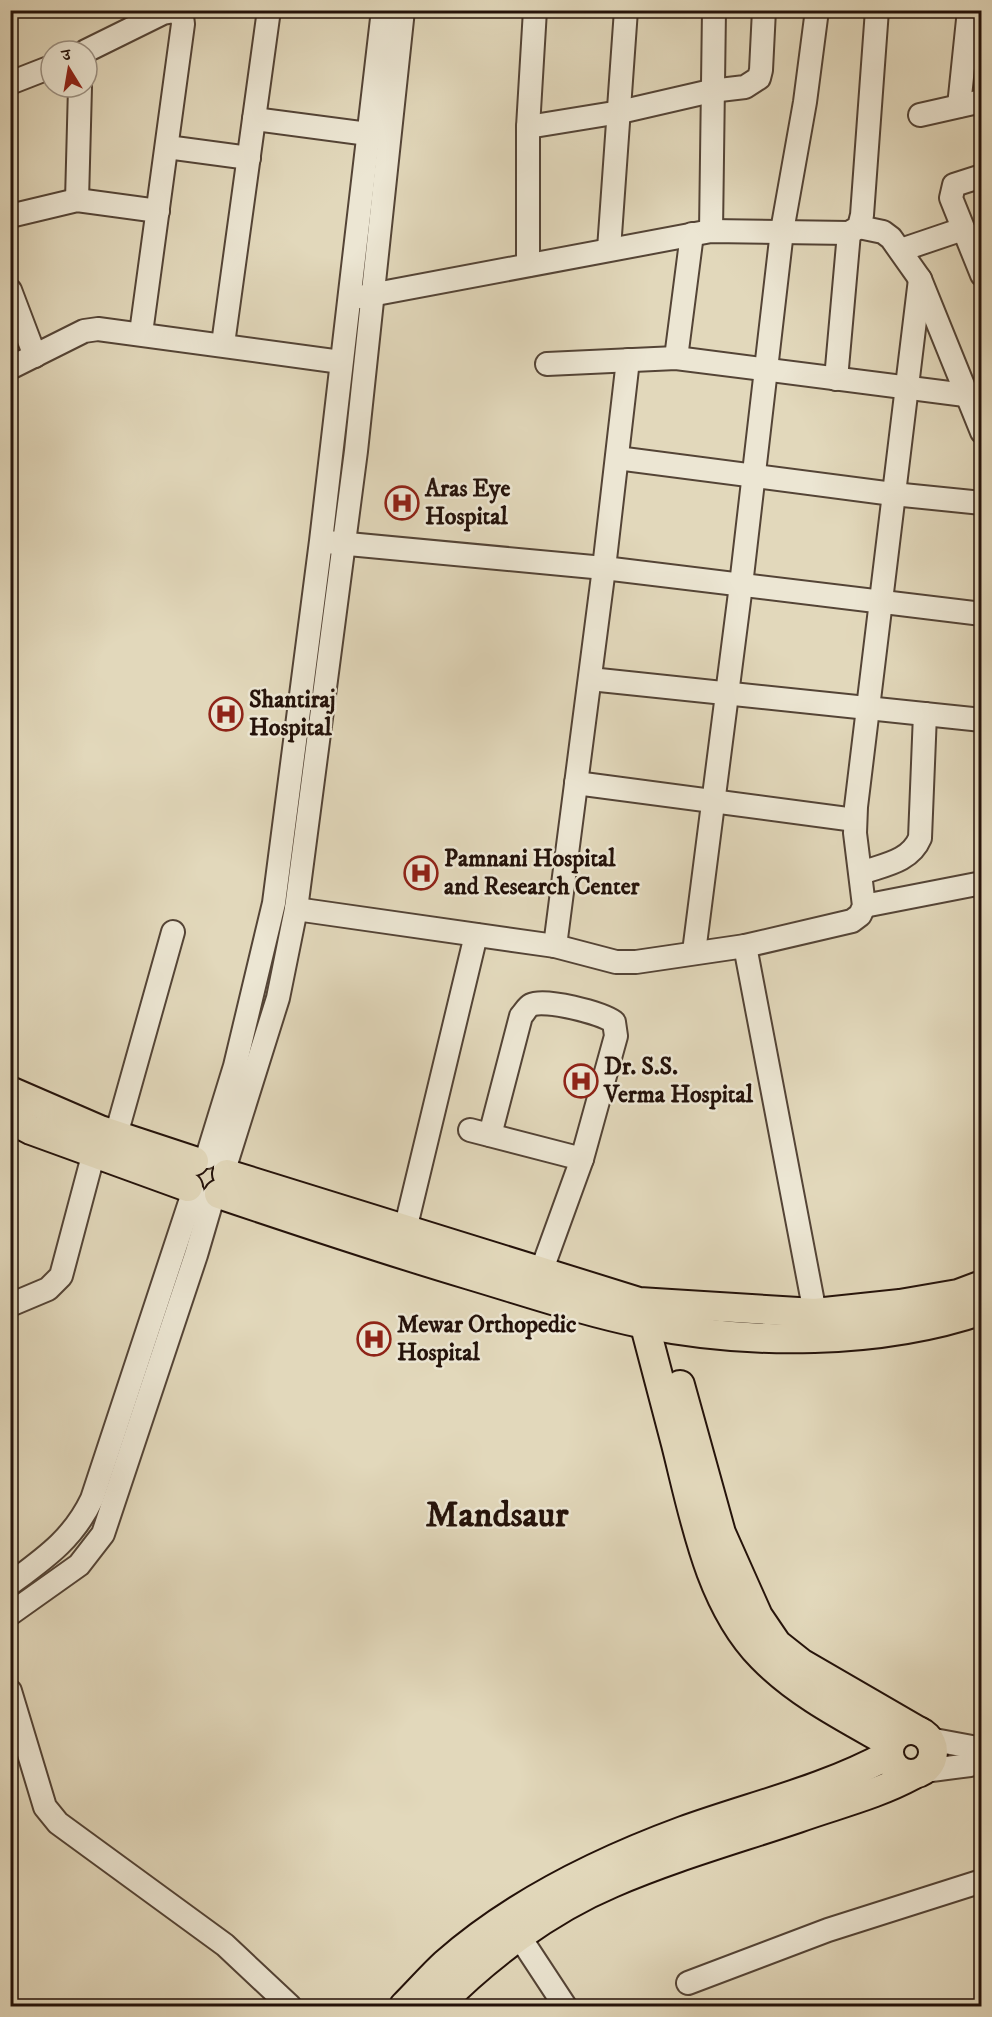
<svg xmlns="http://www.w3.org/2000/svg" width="992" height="2017" viewBox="0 0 992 2017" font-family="'IM FELL DW Pica','Noto Serif Devanagari',serif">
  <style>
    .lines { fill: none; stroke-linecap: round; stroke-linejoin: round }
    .minor-casing { stroke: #544436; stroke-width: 26 }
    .major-casing { stroke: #24120a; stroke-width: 32 }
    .minor { stroke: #ece6d3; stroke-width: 22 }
    .major { stroke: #e2d8bb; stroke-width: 28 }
    .labels { text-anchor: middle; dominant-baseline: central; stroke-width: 5; stroke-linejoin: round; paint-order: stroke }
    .poi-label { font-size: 24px; font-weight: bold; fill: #24120a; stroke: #ece6d3; text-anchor: start }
    .town-label { font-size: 36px; font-weight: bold; fill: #24120a; stroke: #ece6d3 }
  </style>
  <rect width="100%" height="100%" fill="#e2d8bb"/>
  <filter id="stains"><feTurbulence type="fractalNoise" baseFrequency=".00333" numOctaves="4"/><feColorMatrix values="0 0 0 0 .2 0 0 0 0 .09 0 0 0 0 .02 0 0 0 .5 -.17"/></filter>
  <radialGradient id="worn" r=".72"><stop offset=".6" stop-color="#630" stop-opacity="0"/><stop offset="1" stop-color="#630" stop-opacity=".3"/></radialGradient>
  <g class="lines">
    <!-- minor casing -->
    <g class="minor-casing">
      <g id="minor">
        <polyline points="86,51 163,13 174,11 182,16 183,24 141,333"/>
        <polyline points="10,83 51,67"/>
        <polyline points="959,106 969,10"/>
        <polyline points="920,115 982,101"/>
        <polyline points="254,119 368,134"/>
        <polyline points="528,127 620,112 711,91 745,87 759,78 761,70 764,10"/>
        <polyline points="167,147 249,158"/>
        <polyline points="982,176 954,185 951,198 982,275"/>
        <polyline points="77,200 80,87"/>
        <polyline points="10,216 77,200 158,211"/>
        <polyline points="859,227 883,232 891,238 920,279 982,432"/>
        <polyline points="711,231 714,10"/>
        <polyline points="609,249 626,10"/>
        <polyline points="901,250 963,229"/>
        <polyline points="528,265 528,127 535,10"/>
        <polyline points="10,290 35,356"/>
        <polyline points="360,297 711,231 849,233 859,227 862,215 877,10"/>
        <polyline points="223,344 269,10"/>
        <polyline points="676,358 692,234"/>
        <polyline points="547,364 676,358 965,395"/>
        <polyline points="10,368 84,331 98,329 341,362"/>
        <polyline points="836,379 849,233"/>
        <polyline points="617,458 893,494 982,503"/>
        <polyline points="327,542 604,568 982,614"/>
        <polyline points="590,679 982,720"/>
        <polyline points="576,783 855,820"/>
        <path d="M861,873C883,865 910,862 920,838L925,714"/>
        <polyline points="864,906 982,883"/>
        <polyline points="296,909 555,946 616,962 636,962 745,946 852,921 860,915 864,906 855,833 856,807 920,279"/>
        <polyline points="555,946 604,568 628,360"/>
        <polyline points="745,946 815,1313"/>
        <polyline points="694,952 741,585 782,231 805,102 817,10"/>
        <polyline points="470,1130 582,1159"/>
        <polyline points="116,1135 173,932"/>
        <path d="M490,1135L521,1016C524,1013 527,1007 531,1005C545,998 601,1013 614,1022L616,1036L582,1159L541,1272"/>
        <polyline points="207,1157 235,1066 274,903 321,541 383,10"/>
        <polyline points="225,1167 278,998 296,909 356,451 403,10"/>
        <polyline points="405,1230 476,935"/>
        <polyline points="10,1305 48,1289 61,1276 94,1152"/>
        <path d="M10,1584C45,1558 73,1539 92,1499L193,1193"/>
        <polyline points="10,1614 79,1565 103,1534 196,1255 213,1197"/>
        <polyline points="10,1691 45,1807 58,1823 225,1945 290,2006"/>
        <polyline points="929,1739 972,1747 982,1754"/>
        <polyline points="924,1771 970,1765 982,1759"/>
        <polyline points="519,1936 565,2006"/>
        <polyline points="688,1983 828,1930 982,1881"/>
      </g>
    </g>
    <!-- major casing -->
    <g class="major-casing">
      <g id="major">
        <polyline points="10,1091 100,1130 194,1161"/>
        <polyline points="10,1119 31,1130 188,1187"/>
        <polyline points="227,1174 639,1302 815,1313 900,1304 958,1294 982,1285"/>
        <path d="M219,1194C302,1222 386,1250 470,1275C527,1292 586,1312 645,1324C749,1345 880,1345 982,1310"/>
        <path d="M640,1307C652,1353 664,1399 676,1444C694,1515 709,1603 762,1657C798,1694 846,1718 890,1743"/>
        <polyline points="680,1385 721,1533 758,1616 777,1644 801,1663 920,1732"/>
        <circle cx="911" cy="1752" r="22"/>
        <path d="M404,2006C418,1992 431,1977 445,1964C513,1904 599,1862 683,1831C752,1806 824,1790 888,1755"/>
        <path d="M438,2006C486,1957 548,1910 612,1883C672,1857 736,1839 798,1818C837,1804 876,1795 913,1775"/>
      </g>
    </g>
    <!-- minor -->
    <use href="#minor" class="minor"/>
    <!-- major -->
    <use href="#major" class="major"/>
  </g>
  <!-- icons -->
  <defs>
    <g id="hospital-ring" transform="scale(1.725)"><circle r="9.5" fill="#ece6d3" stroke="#8f2418" stroke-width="1.5"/><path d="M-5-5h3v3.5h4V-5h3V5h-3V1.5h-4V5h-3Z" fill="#8f2418"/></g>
  </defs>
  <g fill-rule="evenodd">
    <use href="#hospital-ring" x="402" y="503"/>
    <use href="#hospital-ring" x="226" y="714"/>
    <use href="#hospital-ring" x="421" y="873"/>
    <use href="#hospital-ring" x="581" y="1081"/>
    <use href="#hospital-ring" x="374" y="1339"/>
  </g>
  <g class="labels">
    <!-- poi labels -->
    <g class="poi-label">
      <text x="425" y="489">Aras Eye<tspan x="425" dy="28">Hospital</tspan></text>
      <text x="249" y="700">Shantiraj<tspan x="249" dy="28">Hospital</tspan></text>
      <text x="444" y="859">Pamnani Hospital<tspan x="444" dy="28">and Research Center</tspan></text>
      <text x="604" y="1067">Dr. S.S.<tspan x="604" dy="28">Verma Hospital</tspan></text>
      <text x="397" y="1325">Mewar Orthopedic<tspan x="397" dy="28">Hospital</tspan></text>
    </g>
    <!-- town labels -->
    <g class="town-label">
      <text x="497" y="1515">Mandsaur</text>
    </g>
  </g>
  <!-- margin -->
  <rect width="992" height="2017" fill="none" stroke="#e2d8bb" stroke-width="36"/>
  <rect x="12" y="12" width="968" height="1993" fill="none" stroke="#24120a" stroke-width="3"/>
  <rect x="18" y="18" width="956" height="1981" fill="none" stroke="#24120a" stroke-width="1.5"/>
  <!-- north arrow -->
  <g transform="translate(69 69) rotate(349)"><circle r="28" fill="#ece6d3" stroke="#9c9183" stroke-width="1.5"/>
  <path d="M0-4.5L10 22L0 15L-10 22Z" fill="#8f2418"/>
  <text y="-9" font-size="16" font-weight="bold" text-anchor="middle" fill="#24120a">उ</text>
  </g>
  <rect width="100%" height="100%" filter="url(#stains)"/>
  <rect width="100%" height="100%" fill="url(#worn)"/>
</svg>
